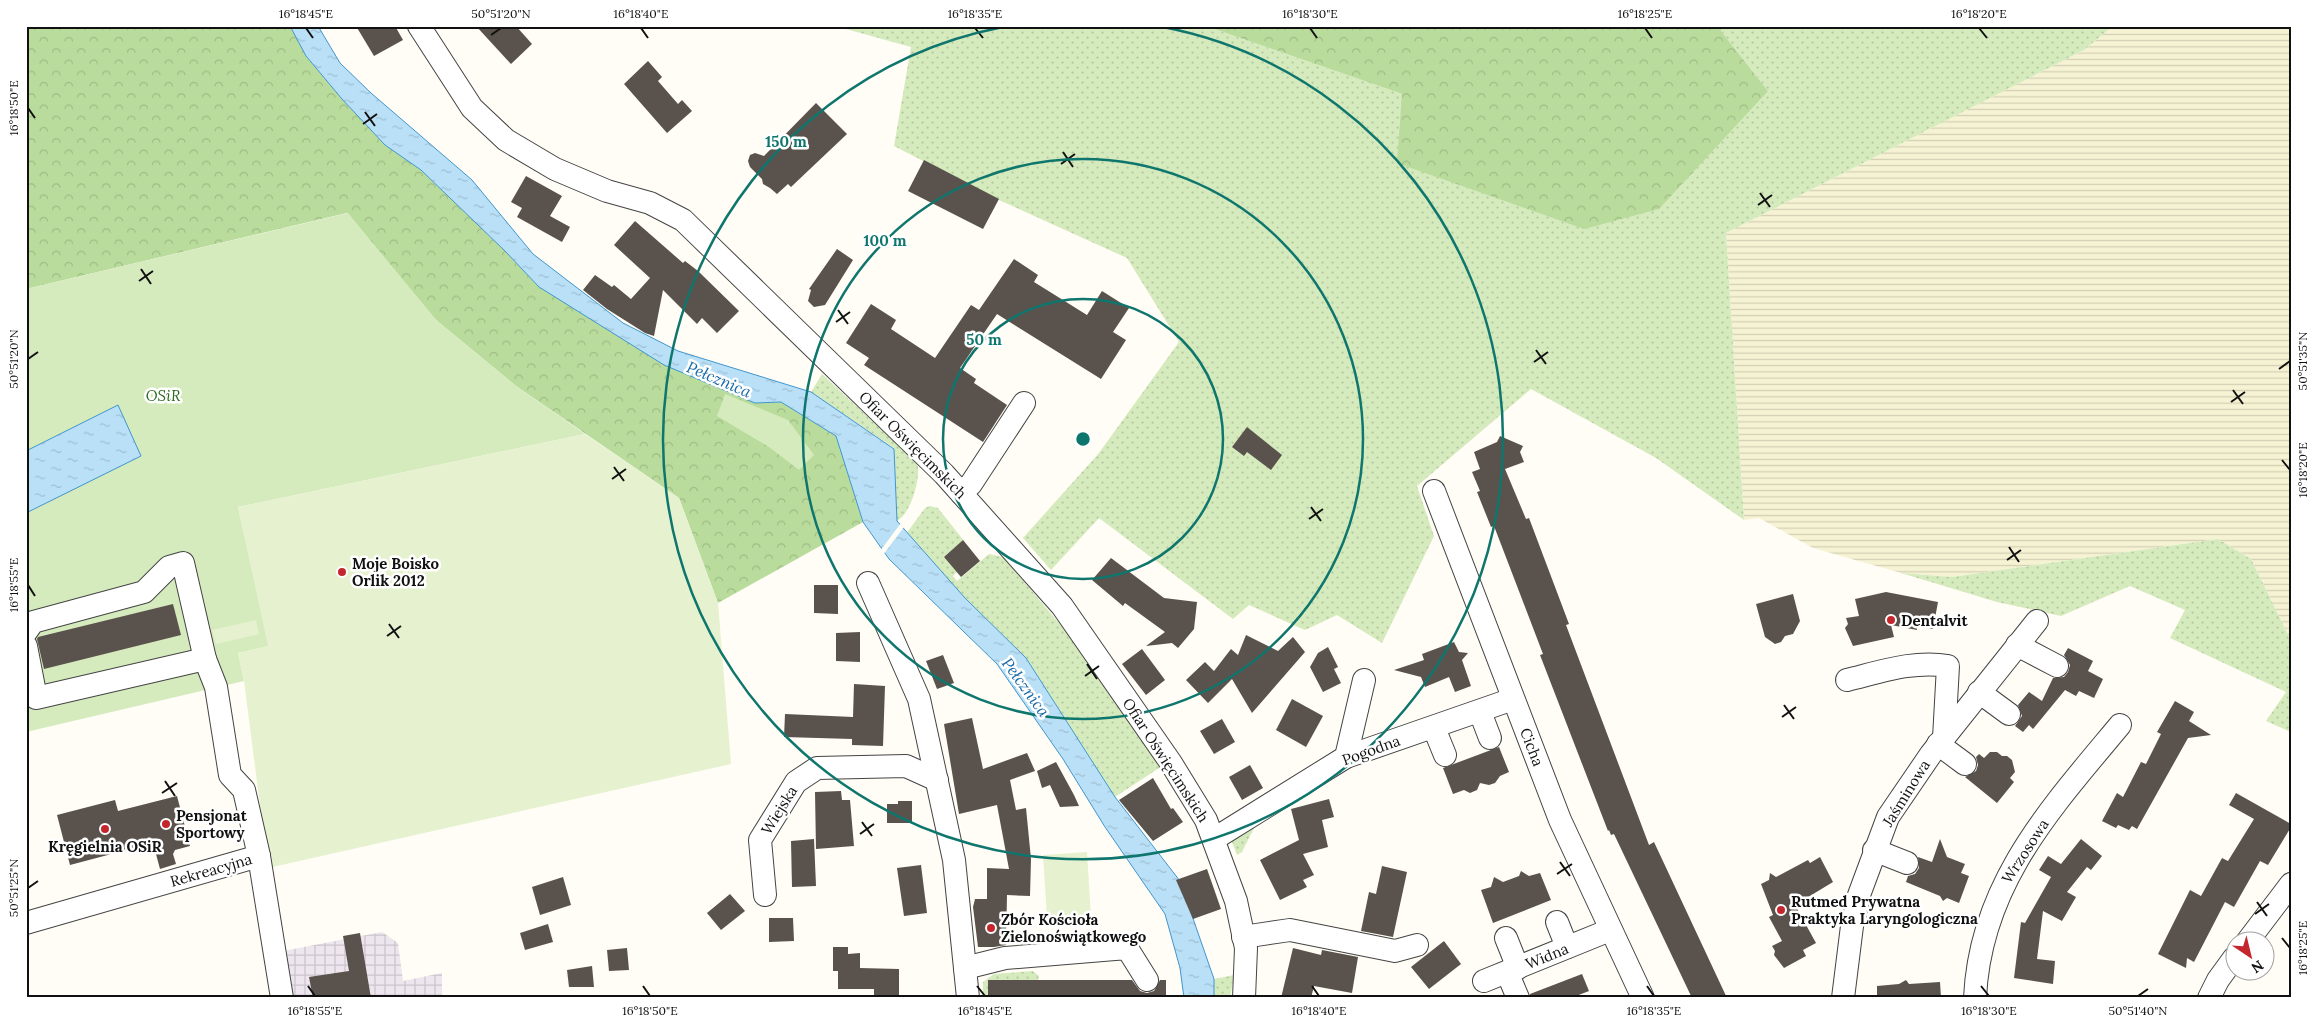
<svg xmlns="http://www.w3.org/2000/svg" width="2317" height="1024" viewBox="0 0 2317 1024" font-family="Lora,serif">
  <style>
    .industrial { fill: url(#industrial-grid) }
    .farmland { fill: url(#farmland-rules) }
    .grass { fill: url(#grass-dots) }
    .forest { fill: url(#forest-crowns) }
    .park { fill: #d5ebbd }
    .pitch { fill: #e6f2cf }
    .water { fill: url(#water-ripples); stroke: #3f96cf }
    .pier { fill: #fffdf5 }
    .building { fill: #5a524d }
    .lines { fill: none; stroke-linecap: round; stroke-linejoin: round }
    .minor-casing { stroke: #444; stroke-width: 24 }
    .minor { stroke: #fff; stroke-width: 22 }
    .ticks { fill: none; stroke: #111; stroke-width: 2 }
    .ring { fill: none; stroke: #0f766e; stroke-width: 2.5 }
    .poi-dot { fill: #c4262e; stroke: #fff; stroke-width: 2 }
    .labels { text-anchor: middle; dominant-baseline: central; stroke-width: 5; stroke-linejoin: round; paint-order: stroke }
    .park-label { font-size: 15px; font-style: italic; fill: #2f6b1f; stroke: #fff }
    .street-label { font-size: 15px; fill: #111; stroke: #fff }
    .poi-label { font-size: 15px; font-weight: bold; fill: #111; stroke: #fff; text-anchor: start }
    .water-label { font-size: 16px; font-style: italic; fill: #1768a6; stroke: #fff }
    .centre { fill: #0f766e; stroke: #fff; stroke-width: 2.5 }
    .ring-label { font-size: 15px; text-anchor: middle; font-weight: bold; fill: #0f766e; stroke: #fff; stroke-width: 5; stroke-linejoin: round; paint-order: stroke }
    .neatline { fill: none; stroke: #111; stroke-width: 2 }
    .ticks-label { font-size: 12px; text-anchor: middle; fill: #111 }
  </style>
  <defs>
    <pattern id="industrial-grid" width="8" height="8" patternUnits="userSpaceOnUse" patternTransform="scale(1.25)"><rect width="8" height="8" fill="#eee6ef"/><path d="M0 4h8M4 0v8" fill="none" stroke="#cbc4cc"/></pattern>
    <pattern id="farmland-rules" width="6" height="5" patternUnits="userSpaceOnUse" patternTransform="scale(1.25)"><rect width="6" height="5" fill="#f6f3d4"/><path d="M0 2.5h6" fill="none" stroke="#d2cfb5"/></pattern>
    <pattern id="grass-dots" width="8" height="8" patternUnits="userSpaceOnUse" patternTransform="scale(1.25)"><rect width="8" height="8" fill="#d5ebbd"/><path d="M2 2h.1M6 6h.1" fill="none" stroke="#b6c8a1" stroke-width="1.8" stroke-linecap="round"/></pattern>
    <pattern id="forest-crowns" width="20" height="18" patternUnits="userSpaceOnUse" patternTransform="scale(1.25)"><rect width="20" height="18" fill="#b9dc9c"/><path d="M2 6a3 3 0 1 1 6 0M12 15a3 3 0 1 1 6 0" fill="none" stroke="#9ebc85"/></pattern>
    <pattern id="water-ripples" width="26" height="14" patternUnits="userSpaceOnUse" patternTransform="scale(1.25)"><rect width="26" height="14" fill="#b9e0f7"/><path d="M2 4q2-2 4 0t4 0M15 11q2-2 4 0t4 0" fill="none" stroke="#9ebfd3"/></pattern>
  </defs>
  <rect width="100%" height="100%" fill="#fffdf5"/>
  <!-- industrial -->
  <polygon class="industrial" points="382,932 398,943 403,981 442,973 442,998 292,998 283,951"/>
  <!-- farmland -->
  <polygon class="farmland" points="2113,26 2291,26 2291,641 2251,559 2218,539 1952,577 1901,573 1813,548 1759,518 1744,520 1726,233 2084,50"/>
  <!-- grass -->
  <g class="grass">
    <polygon points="835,26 1206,26 1402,94 1768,91 1721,31 1723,26 2113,26 2084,50 1726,233 1744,520 1656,458 1531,389 1417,486 1434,536 1382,643 1337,615 1305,630 1249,605 1233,619 1099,518 1051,570 1023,538 1099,453 1179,342 1127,258 999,200 894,146 911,47"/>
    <path d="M822,374L917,463C922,476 910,517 896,521L894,448L811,392Z"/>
    <polygon points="930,506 938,508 972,551 963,540 944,557 957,572 953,576 957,581 989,554 1003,557 1064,629 1162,766 1115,797 1026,658 965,598 906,534 925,508"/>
    <polygon points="2218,539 2251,559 2291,641 2291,732 2266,721 2286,692 2170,638 2185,610 2130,586 2061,616 1997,602 1901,573 1952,577"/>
    <polygon points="1259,818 1242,852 1237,855 1231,839"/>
    <polygon points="1033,971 1039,976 1038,980 988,980 988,998 983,998 983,982 994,974"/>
    <polygon points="1234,975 1230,998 1214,998 1214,979"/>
  </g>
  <!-- forest -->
  <g class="forest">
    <polygon points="26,26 290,26 306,56 342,99 385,145 421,170 505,251 539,287 755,403 781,402 836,436 863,522 718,603 679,498 516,386 436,320 347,213 26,289"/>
    <polygon points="1206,26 1723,26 1721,31 1768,91 1659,209 1584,229 1397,163 1402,94"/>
  </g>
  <!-- park -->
  <g class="park">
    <polygon points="348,213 436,320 516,386 585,434 238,507 269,646 238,653 244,681 26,732 26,289"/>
    <polygon points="725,394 788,420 814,455 799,470 769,447 717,416"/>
  </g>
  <!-- pitch -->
  <g class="pitch">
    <polygon points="585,434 679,498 718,603 731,764 268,868 244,681 238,653 268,646 238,507"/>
    <polygon points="256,620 259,634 216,644 212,630"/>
    <polygon points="1087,852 1091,916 1047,919 1043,855"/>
  </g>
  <!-- water -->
  <g class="water">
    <polygon points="290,26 318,26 340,63 371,93 472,180 533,254 623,323 678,351 811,392 894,449 897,521 965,598 1026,658 1115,797 1180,881 1214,979 1214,998 1184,998 1180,968 1165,914 1105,827 1063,759 997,664 889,559 863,522 836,436 781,402 755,403 664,365 539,287 505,251 421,170 385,145 342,99 306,56"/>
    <polygon points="118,405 141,456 26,513 26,451"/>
  </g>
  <!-- pier -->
  <polygon class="pier" points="901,523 904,527 883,555 880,551"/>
  <!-- building -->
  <g class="building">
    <polygon points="356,26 395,26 403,40 374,56"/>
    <polygon points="476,26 516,26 532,44 511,64"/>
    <polygon points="648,61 662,77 658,81 678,104 682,100 692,111 667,133 624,84"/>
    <polygon points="816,103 847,134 791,187 788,184 777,194 770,188 763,184 762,179 750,167 748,161 750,155 755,153 764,156"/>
    <polygon points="924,160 999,199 983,229 908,191"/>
    <polygon points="526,176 562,196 550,216 570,227 562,242 517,217 522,208 511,202"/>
    <polygon points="635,221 683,263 685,261 698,271 739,311 717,333 702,318 697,324 663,290 654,336 645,333 607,309 583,290 595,275 612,287 614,285 631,299 650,278 614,245"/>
    <polygon points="837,249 853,260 825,305 814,307 808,301 811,290 809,289"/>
    <polygon points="1014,259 1038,275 1034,282 1087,315 1102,291 1129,308 1113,332 1126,340 1101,379 997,314 960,368 976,379 974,383 1007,405 983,442 864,365 869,358 846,343 871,304 896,320 891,329 935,358 971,305 979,310"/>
    <polygon points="1247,427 1282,455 1271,470 1247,452 1244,456 1232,447"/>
    <polygon points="1500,436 1523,446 1520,452 1524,462 1505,469 1526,519 1529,518 1569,624 1566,625 1649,845 1654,842 1727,998 1692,998 1614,834 1611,835 1609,830 1608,831 1540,655 1543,654 1494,526 1491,527 1477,492 1480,491 1472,472 1480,469 1474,452 1497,442"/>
    <polygon points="963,540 980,561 961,577 944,557"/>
    <polygon points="1111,558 1164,598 1197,602 1194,629 1178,648 1172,643 1146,646 1165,632 1125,603 1123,606 1092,580"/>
    <polygon points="814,585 838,585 838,614 814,613"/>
    <polygon points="1886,592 1938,602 1933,629 1917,626 1917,630 1891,625 1894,637 1853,646 1845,628 1848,624 1846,618 1859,616 1855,599"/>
    <polygon points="1793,594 1800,621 1793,634 1785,636 1781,642 1775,644 1765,637 1756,604"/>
    <polygon points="173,604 181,635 44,669 37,639 38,637"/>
    <polygon points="860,632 860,662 836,661 836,633"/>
    <polygon points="1246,635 1278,651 1293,637 1305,652 1252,713 1232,679 1208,703 1186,680 1205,662 1214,671 1231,649 1238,655"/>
    <polygon points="1454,642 1459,652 1468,653 1462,660 1471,686 1455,692 1449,677 1425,687 1421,677 1394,670 1424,660 1422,654"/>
    <polygon points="1328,647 1338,667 1334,669 1341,683 1323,692 1310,667 1318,653"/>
    <polygon points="2068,648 2093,661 2088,671 2103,679 2094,698 2079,691 2076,696 2065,690 2033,729 2029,725 2023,732 2015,726 2022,716 2018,705 2029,692 2042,701 2053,678 2064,677 2068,672 2070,665 2064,655"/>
    <polygon points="1142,649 1165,680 1146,695 1122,664"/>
    <polygon points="943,655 954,683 937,689 926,661"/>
    <polygon points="854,684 885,686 883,746 852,745 852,739 784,737 785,714 853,717"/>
    <polygon points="1292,699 1323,716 1306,747 1276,730"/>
    <polygon points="2175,701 2194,712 2189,721 2211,735 2188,738 2137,829 2132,826 2129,830 2118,825 2116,828 2102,821 2117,793 2123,797 2141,762 2146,764 2161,734 2157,732"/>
    <polygon points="972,718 983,769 1027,753 1035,771 1010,780 1016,810 1026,808 1031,859 1030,896 1007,895 1006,945 994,947 978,947 973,907 975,899 987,899 987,868 1009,869 997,805 959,814 944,724"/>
    <polygon points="1222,719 1235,742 1214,754 1200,731"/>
    <polygon points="1499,747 1509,772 1500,776 1495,783 1489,785 1480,783 1477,790 1470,793 1464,790 1453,794 1443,768"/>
    <polygon points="1990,752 1997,752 2002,756 2007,756 2012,760 2015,772 2010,778 2014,782 1997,803 1965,777 1976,771 1978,765 1976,757 1979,754 1984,758"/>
    <polygon points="1056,762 1074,795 1079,806 1060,807 1050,785 1042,788 1037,771"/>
    <polygon points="1250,765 1263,788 1242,800 1229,777"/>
    <polygon points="1153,778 1171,809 1173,808 1183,822 1153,841 1119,800"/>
    <polygon points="841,791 842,800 850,800 854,846 816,849 815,792"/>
    <polygon points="2236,793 2291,824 2291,827 2268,865 2260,861 2234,907 2225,902 2194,962 2187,958 2186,968 2158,954 2190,890 2201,896 2222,858 2228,861 2254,819 2229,805"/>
    <polygon points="177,796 190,846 175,850 173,854 176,864 160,869 153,843 70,865 57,815 115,800 118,811"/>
    <polygon points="1329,799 1334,817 1322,820 1328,847 1303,854 1314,875 1303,880 1307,887 1280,900 1260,860 1299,840 1291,809"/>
    <polygon points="898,801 912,801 912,823 887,823 887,804 898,804"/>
    <polygon points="814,839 816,886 792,887 791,841"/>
    <polygon points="1940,839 1947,857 1965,864 1961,873 1969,876 1959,903 1947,898 1943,901 1940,896 1906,882 1908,876 1915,874 1919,868 1918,857 1932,862"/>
    <polygon points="2081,839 2102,856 2091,870 2087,867 2067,892 2076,897 2062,921 2043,911 2037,959 2055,961 2053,984 2014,978 2021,922 2025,923 2051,877 2039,870 2048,856 2061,864"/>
    <polygon points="1820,857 1833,882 1795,905 1816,943 1803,950 1806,956 1784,968 1774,955 1775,951 1772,946 1782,941 1769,917 1773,915 1761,884 1769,880 1770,873 1776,877 1808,860 1810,863"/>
    <polygon points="921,865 927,913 904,916 897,868"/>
    <polygon points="1382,866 1407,872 1393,937 1361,931 1369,892 1376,894"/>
    <polygon points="1207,869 1221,909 1193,919 1176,880"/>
    <polygon points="1521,871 1529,876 1540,873 1551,900 1493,923 1481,890 1491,887 1494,877 1503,882 1519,876"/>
    <polygon points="563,877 571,905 540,915 532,887"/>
    <polygon points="730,894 745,911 721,930 707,913"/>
    <polygon points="769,918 793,918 794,941 769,942"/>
    <polygon points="548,924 553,942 525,950 520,933"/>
    <polygon points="360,933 371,998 313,998 309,977 349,971 343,936"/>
    <polygon points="1444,941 1461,964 1429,989 1411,967"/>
    <polygon points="833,947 848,947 848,954 860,953 860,968 899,969 899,998 874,998 874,989 838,989 838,971 833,971"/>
    <polygon points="627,948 629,970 609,971 607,950"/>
    <polygon points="1293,948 1321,955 1322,950 1358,957 1352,993 1314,986 1311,998 1281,998"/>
    <polygon points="592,966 594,987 569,987 567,970"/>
    <polygon points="1582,974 1589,991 1571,998 1531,998 1530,994"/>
    <polygon points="988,980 1132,980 1140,991 1147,993 1154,991 1160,980 1166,980 1166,998 988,998"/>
    <polygon points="1906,980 1909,984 1940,982 1941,998 1877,998 1877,986 1899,984"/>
  </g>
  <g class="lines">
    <!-- minor casing -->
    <g class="minor-casing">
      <g id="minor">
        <polyline points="419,26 472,108 506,140 555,169 607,191 650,203 683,220 944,474 1062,606 1171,763 1206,820 1236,901 1246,948 1244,998"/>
        <polyline points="1434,491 1560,820 1643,998"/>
        <polyline points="961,493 971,484 1024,403"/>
        <polyline points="868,583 919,699 954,860 968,998"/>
        <polyline points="26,632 33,622 144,592 169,567 183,563 205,659 216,687 230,775 244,790 259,856"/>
        <polyline points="2017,645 2057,666"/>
        <polyline points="26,646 36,698 205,659"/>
        <path d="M1847,680C1880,672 1914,660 1948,666L1944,738"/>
        <polyline points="1979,692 2009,714"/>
        <polyline points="1480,712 1490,738"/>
        <polyline points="1434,728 1445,755"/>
        <polyline points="1938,744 1965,764"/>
        <polyline points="1346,757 1364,680"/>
        <polyline points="1214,839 1346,757 1513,699"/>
        <polyline points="1874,850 1907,863"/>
        <polyline points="765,895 760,840 796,782 817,768 906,766 937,780"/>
        <polyline points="1557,922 1567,947"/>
        <polyline points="26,923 259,856 282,998"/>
        <polyline points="1243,937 1290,930 1395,951 1417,945"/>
        <polyline points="1506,938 1518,968"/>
        <polyline points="2247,942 2291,884"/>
        <polyline points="965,968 1005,958 1127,948 1147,980"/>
        <polyline points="1507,972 1518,998"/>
        <polyline points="1484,981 1610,930"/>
        <polyline points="1843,998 1852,926 1859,895 1888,817 1931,754 2037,621"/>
        <path d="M1975,998C1980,884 2051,808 2120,725"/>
        <polyline points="2209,998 2218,980 2234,958"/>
      </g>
    </g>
    <!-- minor -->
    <use href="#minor" class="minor"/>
  </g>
  <!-- ticks -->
  <path class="ticks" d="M306,28L313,38M641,28L648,38M975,28L983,38M1310,28L1317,38M1645,28L1652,38M1979,28L1987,38M491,35L501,28M28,108L35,118M365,112L375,126M363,124L377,114M1063,152L1073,167M1061,164L1075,154M1760,193L1770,207M1758,205L1772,195M141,269L151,284M139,281L153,271M838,310L848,324M836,322L850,312M1536,350L1546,364M28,359L38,352M1534,362L1548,352M2279,369L2290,361M2233,390L2243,404M2231,402L2245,392M2282,460L2290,470M614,467L624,481M612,479L626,469M1311,507L1321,521M1309,519L1323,509M2009,547L2019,562M2007,560L2021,550M28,585L35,596M389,624L399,638M387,636L401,626M1087,664L1097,679M1085,676L1099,666M1784,705L1794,719M1782,717L1796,707M165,781L175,796M162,793L177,783M862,822L872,836M860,834L874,824M1560,862L1570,876M1557,874L1572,864M28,888L38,881M2257,902L2267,916M2255,914L2269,904M2282,938L2290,948M308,986L315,996M643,986L650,996M977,986L985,996M1312,986L1319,996M1647,986L1654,996M1981,986L1989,996M2138,996L2148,989"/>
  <!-- distance rings -->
  <g class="ring">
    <circle cx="1083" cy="439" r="140"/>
    <circle cx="1083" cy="439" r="280"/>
    <path d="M1163 27A420 420 0 1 1 1003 27"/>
  </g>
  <!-- markers -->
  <g class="poi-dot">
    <circle cx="342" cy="572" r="5"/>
    <circle cx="1891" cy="620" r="5"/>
    <circle cx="166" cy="824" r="5"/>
    <circle cx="105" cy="829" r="5"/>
    <circle cx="1781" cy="910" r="5"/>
    <circle cx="991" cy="928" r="5"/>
  </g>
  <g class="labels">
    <!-- park labels -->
    <g class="park-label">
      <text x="163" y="395">OSiR</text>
    </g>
    <!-- street labels -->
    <g class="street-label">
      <text transform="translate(913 445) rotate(45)">Ofiar Oświęcimskich</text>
      <text transform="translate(1532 747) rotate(69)">Cicha</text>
      <text transform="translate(1371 750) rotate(-20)">Pogodna</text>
      <text transform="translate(1166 760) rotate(57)">Ofiar Oświęcimskich</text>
      <text transform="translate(1906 793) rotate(-58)">Jaśminowa</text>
      <text transform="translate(779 810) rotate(-58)">Wiejska</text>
      <text transform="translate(2025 851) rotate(-57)">Wrzosowa</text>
      <text transform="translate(211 870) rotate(-16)">Rekreacyjna</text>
      <text transform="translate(1547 956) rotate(-22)">Widna</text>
    </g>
    <!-- poi labels -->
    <g class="poi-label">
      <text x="352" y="563">Moje Boisko<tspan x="352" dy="17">Orlik 2012</tspan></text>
      <text x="1901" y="620">Dentalvit</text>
      <text x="176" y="815">Pensjonat<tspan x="176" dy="17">Sportowy</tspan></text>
      <text x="105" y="846" text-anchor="middle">Kręgielnia OSiR</text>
      <text x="1791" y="901">Rutmed Prywatna<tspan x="1791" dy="17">Praktyka Laryngologiczna</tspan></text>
      <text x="1001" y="919">Zbór Kościoła<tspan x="1001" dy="17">Zielonoświątkowego</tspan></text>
    </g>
    <!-- water labels -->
    <g class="water-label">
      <text transform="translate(719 379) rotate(23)">Pełcznica</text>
      <text transform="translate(1026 687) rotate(54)">Pełcznica</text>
    </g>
  </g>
  <circle cx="1083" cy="439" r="8" class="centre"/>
  <g class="ring-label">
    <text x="786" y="147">150 m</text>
    <text x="885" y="246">100 m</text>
    <text x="984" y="345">50 m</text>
  </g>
  <!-- border -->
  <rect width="2317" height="1024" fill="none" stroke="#ffffff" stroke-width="55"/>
  <!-- north arrow -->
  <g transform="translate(2250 956) rotate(145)"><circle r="24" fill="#ffffff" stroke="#a0a0a0"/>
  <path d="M0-4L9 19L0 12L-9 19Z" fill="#c4262e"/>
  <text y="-8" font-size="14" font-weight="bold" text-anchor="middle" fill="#111111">N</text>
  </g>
  <rect x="28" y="28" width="2262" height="968" class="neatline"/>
  <g class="ticks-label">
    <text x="306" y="18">16°18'45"E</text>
    <text x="501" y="18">50°51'20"N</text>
    <text x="641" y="18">16°18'40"E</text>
    <text x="975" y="18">16°18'35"E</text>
    <text x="1310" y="18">16°18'30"E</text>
    <text x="1645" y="18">16°18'25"E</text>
    <text x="1979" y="18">16°18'20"E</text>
    <text transform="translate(14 108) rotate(-90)" y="4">16°18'50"E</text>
    <text transform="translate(14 359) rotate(-90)" y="4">50°51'20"N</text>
    <text transform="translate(2303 361) rotate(-90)" y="4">50°51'35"N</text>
    <text transform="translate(2303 470) rotate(-90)" y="4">16°18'20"E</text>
    <text transform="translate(14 585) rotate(-90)" y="4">16°18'55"E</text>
    <text transform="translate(14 888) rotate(-90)" y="4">50°51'25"N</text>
    <text transform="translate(2303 948) rotate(-90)" y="4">16°18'25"E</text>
    <text x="315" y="1015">16°18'55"E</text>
    <text x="650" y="1015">16°18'50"E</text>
    <text x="985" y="1015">16°18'45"E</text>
    <text x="1319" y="1015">16°18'40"E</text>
    <text x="1654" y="1015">16°18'35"E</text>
    <text x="1989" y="1015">16°18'30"E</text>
    <text x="2138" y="1015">50°51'40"N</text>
  </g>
</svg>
